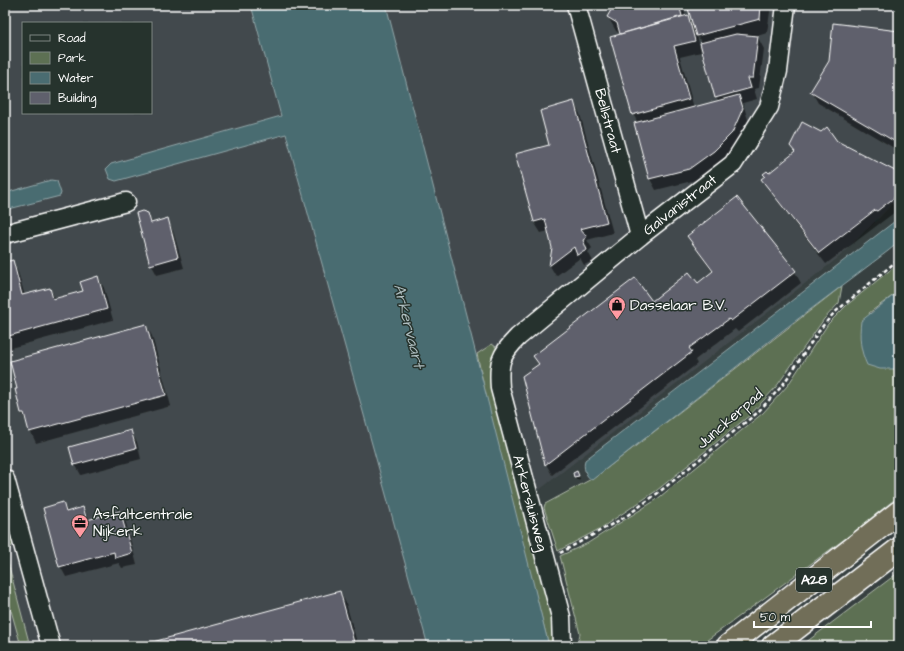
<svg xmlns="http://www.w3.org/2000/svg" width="904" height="651" viewBox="0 0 904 651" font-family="'Architects Daughter',sans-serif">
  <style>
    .built { fill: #434a4d; fill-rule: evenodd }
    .green { fill: #5d7053; stroke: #aeb8a9 }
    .water { fill: #4a6c71; stroke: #92a7aa }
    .shadow { fill: #0007; fill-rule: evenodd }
    .building { fill: #5f606c; stroke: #fff }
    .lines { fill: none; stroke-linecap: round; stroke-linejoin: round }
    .street-casing { stroke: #fff; stroke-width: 21 }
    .highway-casing { stroke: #fff; stroke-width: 25 }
    .path { stroke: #fff; stroke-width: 2.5; stroke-dasharray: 4 3; stroke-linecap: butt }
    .street { stroke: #26332d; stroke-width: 18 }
    .highway { stroke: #716e59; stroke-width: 22 }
    .labels { text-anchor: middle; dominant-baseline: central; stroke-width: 3; stroke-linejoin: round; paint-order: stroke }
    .shield { fill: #26332d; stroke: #bec2c0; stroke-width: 1 }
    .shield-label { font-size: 14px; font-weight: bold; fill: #fff }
    .street-label { font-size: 15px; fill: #fff; stroke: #26332d }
    .poi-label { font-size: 15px; fill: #fff; stroke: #26332d; text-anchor: start }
    .water-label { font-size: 16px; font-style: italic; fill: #aebdbf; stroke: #26332d }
  </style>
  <rect width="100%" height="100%" fill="#374040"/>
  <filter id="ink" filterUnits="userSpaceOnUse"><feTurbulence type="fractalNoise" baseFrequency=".025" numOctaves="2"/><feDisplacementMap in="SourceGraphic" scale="8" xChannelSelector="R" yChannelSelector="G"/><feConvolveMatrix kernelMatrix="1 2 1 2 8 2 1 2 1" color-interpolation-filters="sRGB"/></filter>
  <g filter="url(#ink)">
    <!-- built -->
    <g class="built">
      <path d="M5,5H251L284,127L434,646H5ZM23,23H151V113H23Z"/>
      <polygon points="369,5 899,5 899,198 839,257 512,511"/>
    </g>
    <!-- green -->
    <g class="green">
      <polygon points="899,263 899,291 869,313 895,370 899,369 899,496 846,538 699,646 577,646 580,634 560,556 588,543 656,500 763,413 788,385 828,324 847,305"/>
      <polygon points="842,286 839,303 824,319 776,387 750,415 656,491 601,528 558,551 544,508 545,504 597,476"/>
      <polygon points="492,344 496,347 552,605 557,646 549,646 494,433 477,354"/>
      <polygon points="5,510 14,542 6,555 30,646 21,646 5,589"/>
      <polygon points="899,572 899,643 895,646 801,646"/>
    </g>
    <!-- water -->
    <g class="water">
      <path d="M251,5H386C442,218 496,432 549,646H428L286,134L116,181L110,179L106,169L111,164L281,116Z"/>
      <polygon points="51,180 57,181 61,193 60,196 5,210 5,193"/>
      <path d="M899,218V242L888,251L782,331L597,476L592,480C585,476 583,467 585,460Z"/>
      <path d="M899,291V369H880L867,365C860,350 859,337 861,321Z"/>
    </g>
    <!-- shadow -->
    <g class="shadow">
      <path d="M607,5H683L686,17L687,16L694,27L689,5H771L767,33L757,36L764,49L759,88L754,89L757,99L743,103L748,120L738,144L720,162L696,180L656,190L650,179L635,124L638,123L633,114L622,35L616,31L608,17L611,11ZM697,35L702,44L718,101L694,108L680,57L701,52Z"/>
      <polygon points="899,32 899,151 818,103 812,92"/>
      <polygon points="574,103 580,114 613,233 587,240 592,248 588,252 593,261 584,265 580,258 556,276 550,266 553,248 549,231 541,233 534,222 516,155 550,145"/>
      <polygon points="837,142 899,174 899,209 826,264 769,190 762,179 767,172 768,174"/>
      <polygon points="737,199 795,272 801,283 738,332 735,329 695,360 697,364 552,475 546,464 539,365 534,356 651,302 697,285 713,273 688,237"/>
      <polygon points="147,214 153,223 167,220 173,231 184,268 157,275 151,264"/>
      <polygon points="12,261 18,272 25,296 50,289 56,300 84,292 98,277 104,288 113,320 7,349 5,344 5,263"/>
      <polygon points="146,325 152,336 171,406 36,443 22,413"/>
      <polygon points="130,431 137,442 141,459 81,475 75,464"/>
      <polygon points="579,476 580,479 577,480 575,477"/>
      <polygon points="63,503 68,512 83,508 90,520 120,512 126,523 137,565 122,568 119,563 66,577 60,566"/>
      <polygon points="340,592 346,603 358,646 142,646"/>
    </g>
    <!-- building -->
    <g class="building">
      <polygon points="614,5 679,5 682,16 620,34 617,23 607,17"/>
      <polygon points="687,5 761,5 760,19 696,36"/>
      <polygon points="688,15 695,41 674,46 689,99 632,115 610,37"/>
      <polygon points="833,23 899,31 899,144 810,92 829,61"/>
      <polygon points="736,34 758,36 753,78 748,78 751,88 715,98 700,43"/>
      <polygon points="739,95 743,108 732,133 714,151 689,169 649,179 634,123"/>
      <polygon points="574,101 607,222 580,229 587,237 583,240 587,250 577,255 574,247 549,266 552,248 545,219 534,222 515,154 549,145 540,111"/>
      <polygon points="802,122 821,132 827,127 837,141 899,173 899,194 877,211 875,210 819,253 761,179 765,176 763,174 767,171 769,173 795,152 790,146"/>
      <polygon points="737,197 796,271 731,321 729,319 689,348 692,352 545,465 522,376 539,364 533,356 635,278 652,301 689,272 698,283 713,271 687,236"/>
      <polygon points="142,211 148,213 151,223 168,218 178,257 150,265 136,213"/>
      <polygon points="13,260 22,295 50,288 53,299 83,291 80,282 98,276 107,309 5,337 5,262"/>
      <polygon points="146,324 166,395 29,432 24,413 21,413 15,389 17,389 10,361"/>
      <polygon points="131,430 136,448 74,465 69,447"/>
      <polygon points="577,471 579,476 574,477 573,473"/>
      <polygon points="63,502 66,512 83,507 87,520 120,511 132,553 115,558 114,552 59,567 43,508"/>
      <polygon points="340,591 355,646 138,646"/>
    </g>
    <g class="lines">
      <!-- street casing -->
      <g class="street-casing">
        <g id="street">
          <polyline points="576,5 640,236"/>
          <polyline points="5,234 126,202"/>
          <polyline points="5,479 51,646"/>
          <path d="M562,646L561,617L500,388C498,363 500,355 518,337L640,236L733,164L769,107L778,71L786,5"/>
        </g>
      </g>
      <!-- highway casing -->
      <g class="highway-casing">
        <g id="highway">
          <polyline points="728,646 899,512"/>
          <polyline points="773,646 899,549"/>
        </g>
      </g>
      <!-- path -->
      <polyline class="path" points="560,553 625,517 658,493 757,413 782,386 821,328 834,313 899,259"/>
      <!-- street -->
      <use href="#street" class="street"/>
      <!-- highway -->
      <use href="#highway" class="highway"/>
    </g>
  </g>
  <!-- icons -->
  <defs>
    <g id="shop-pin" transform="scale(0.9)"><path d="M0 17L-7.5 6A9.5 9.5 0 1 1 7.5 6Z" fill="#ff9aa2" stroke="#26332d"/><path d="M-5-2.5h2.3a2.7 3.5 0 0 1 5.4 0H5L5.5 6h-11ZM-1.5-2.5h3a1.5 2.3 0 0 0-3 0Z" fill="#111"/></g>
    <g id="office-pin" transform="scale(0.9)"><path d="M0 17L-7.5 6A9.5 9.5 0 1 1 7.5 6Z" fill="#ff9aa2" stroke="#26332d"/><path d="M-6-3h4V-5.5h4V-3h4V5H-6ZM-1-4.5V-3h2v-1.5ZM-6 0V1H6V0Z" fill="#111"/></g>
  </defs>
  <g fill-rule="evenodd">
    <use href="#shop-pin" x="617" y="305"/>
    <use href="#office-pin" x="80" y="523"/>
  </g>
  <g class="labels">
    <!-- shield labels -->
    <rect class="shield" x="796" y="568" width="36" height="24" rx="3"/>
    <g class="shield-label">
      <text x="814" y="580">A28</text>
    </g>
    <!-- street labels -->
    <g class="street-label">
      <text transform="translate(608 121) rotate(75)">Bellstraat</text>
      <text transform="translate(680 205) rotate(-38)">Galvanistraat</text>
      <text transform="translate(730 419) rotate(-41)">Junckerpad</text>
      <text transform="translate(530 503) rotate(75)">Arkersluisweg</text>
    </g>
    <!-- poi labels -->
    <g class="poi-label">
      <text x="630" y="305">Dasselaar B.V.</text>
      <text x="93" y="514">Asfaltcentrale<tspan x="93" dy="17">Nijkerk</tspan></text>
    </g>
    <!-- water labels -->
    <g class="water-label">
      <text transform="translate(409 326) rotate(76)">Arkervaart</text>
    </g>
  </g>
  <!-- margin -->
  <rect width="904" height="651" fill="none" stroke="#26332d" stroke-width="20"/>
  <rect x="10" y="10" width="884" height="631" fill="none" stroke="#fff" stroke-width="1.5" filter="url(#ink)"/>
  <!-- legend -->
  <rect x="22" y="22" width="130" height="92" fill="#26332d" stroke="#7d8581"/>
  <rect x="30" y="35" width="20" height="6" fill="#26332d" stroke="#7d8581"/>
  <text x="58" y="42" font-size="12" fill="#ffffff">Road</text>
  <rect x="30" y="52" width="20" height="12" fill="#5d7053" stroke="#7d8581"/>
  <text x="58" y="62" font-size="12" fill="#ffffff">Park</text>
  <rect x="30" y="72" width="20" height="12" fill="#4a6c71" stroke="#7d8581"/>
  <text x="58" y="82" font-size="12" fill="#ffffff">Water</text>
  <rect x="30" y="92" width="20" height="12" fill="#5f606c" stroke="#7d8581"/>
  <text x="58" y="102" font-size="12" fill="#ffffff">Building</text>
  <!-- scale -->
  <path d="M754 621v6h117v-6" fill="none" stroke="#ffffff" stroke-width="2"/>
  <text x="760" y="621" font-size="12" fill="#ffffff" stroke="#26332d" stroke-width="3" paint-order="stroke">50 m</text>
</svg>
